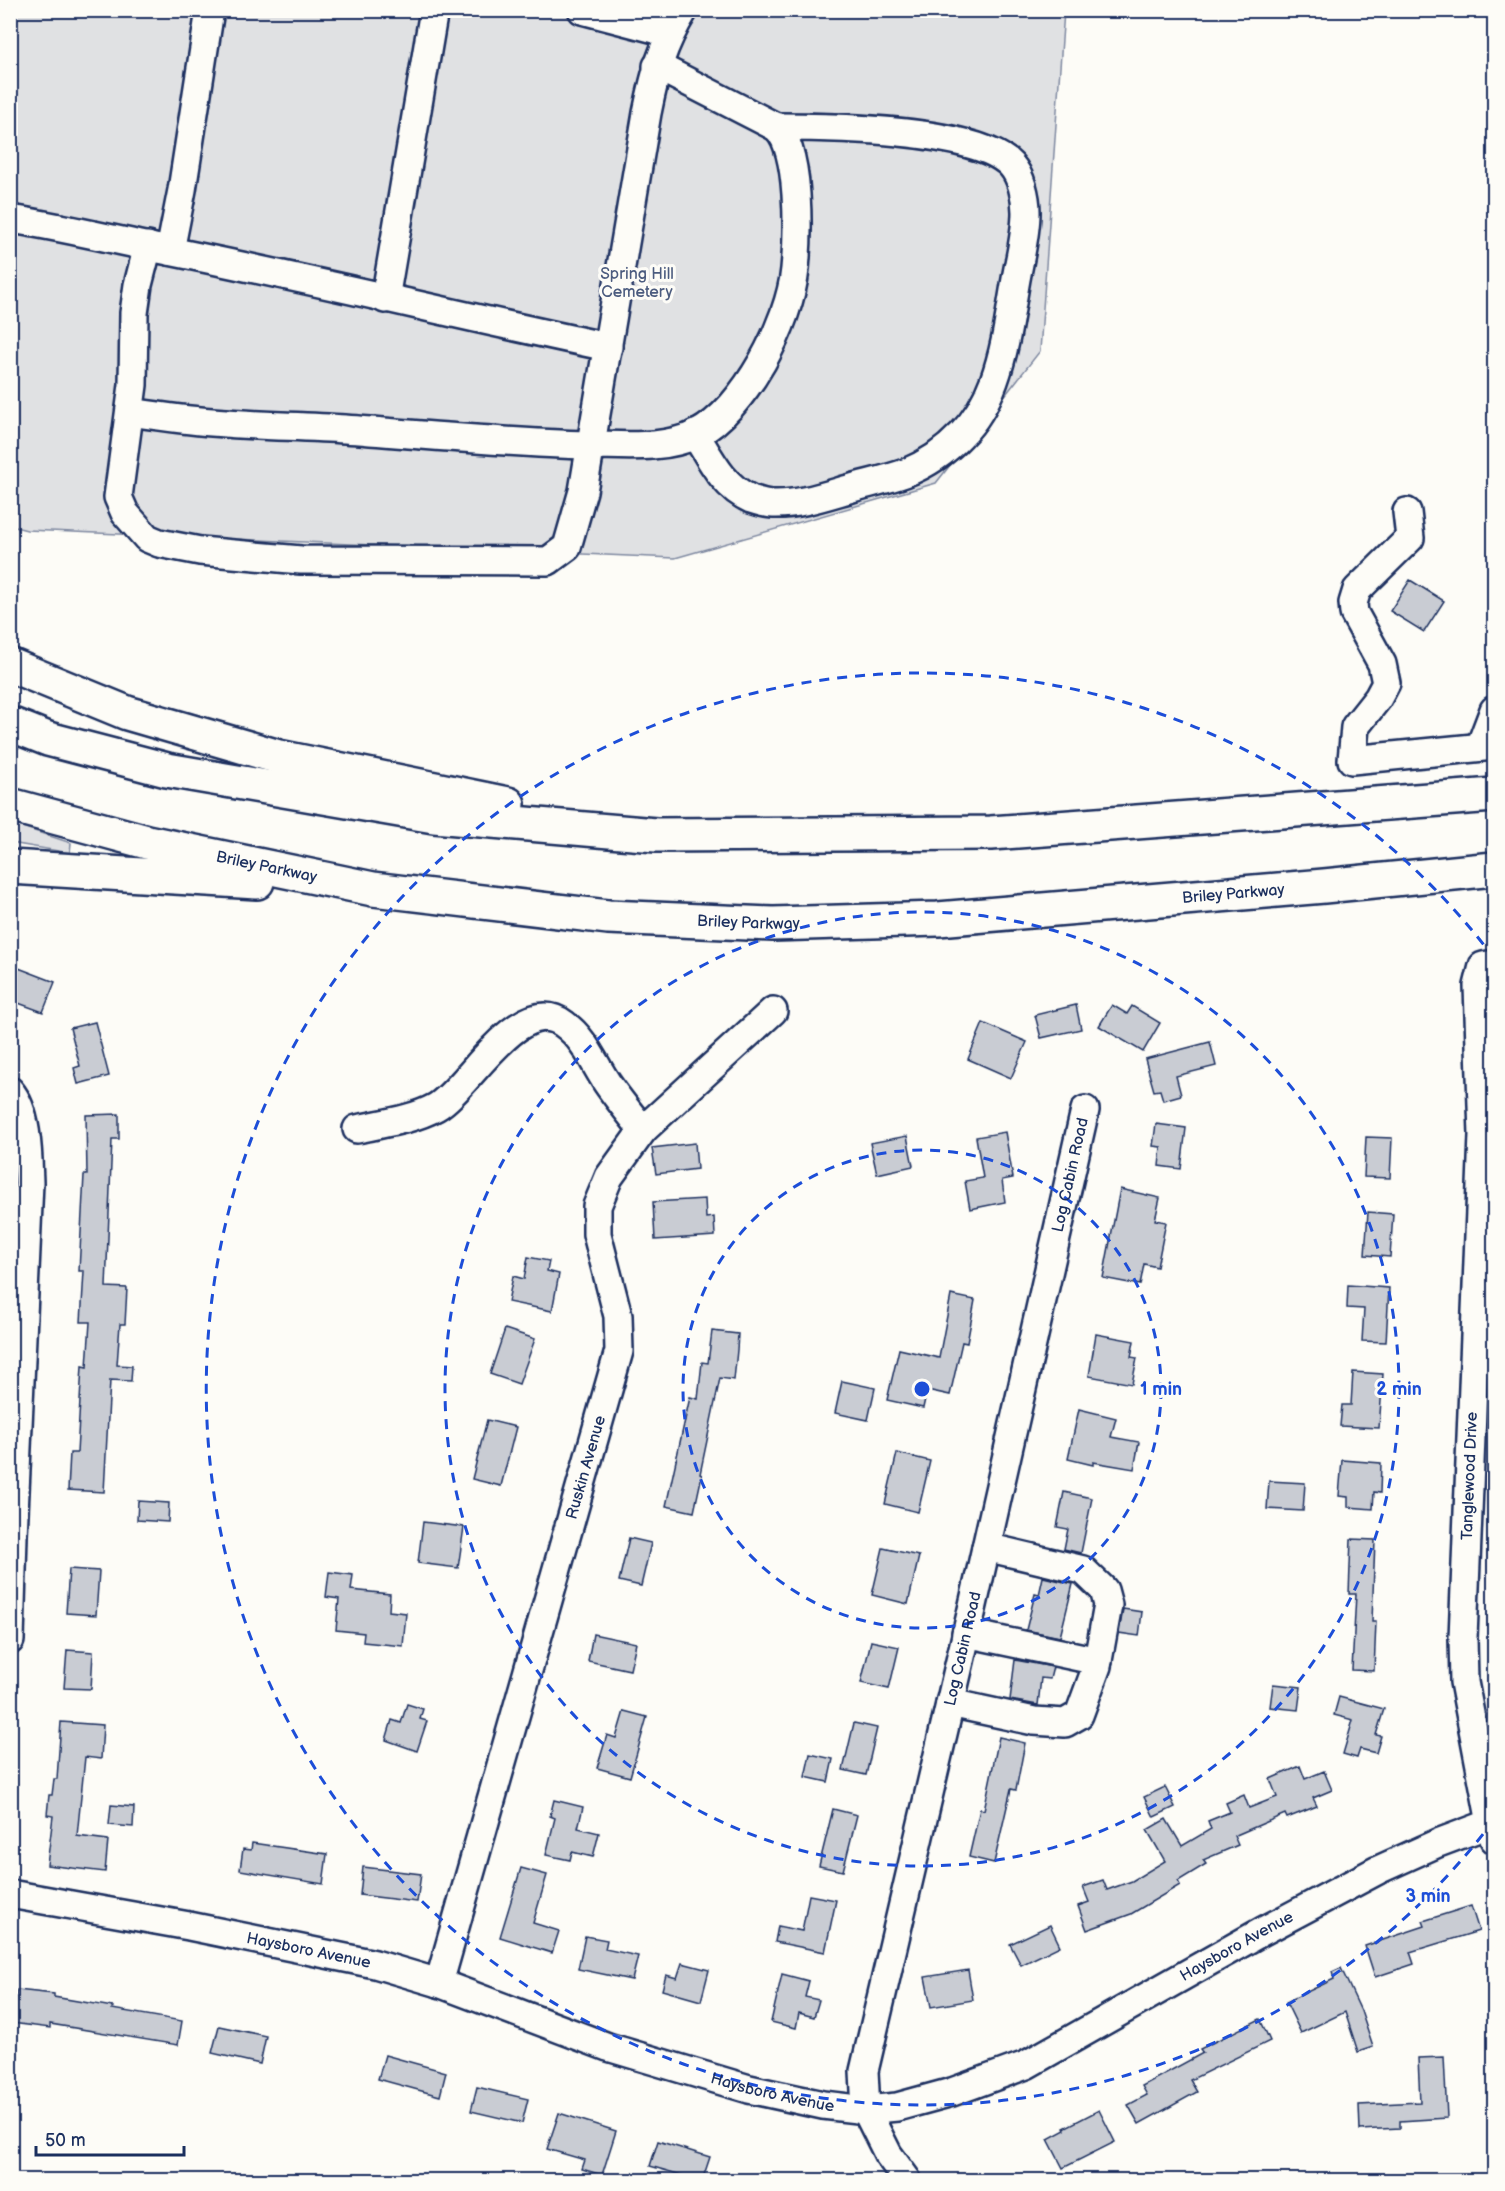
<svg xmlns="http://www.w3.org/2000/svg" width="1505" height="2191" viewBox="0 0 1505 2191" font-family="'Balsamiq Sans',sans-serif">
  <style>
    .green { fill: #e0e1e3; stroke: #7e88a0; stroke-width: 1.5 }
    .building { fill: #c9ccd3; stroke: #1b2f5e; stroke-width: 1.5 }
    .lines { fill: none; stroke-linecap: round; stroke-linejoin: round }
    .minor-casing { stroke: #1b2f5e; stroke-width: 32 }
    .highway-casing { stroke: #1b2f5e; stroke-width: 38 }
    .minor { stroke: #fdfcf7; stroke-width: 27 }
    .highway { stroke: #fdfcf7; stroke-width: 33 }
    .ring { fill: none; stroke: #1d4ed8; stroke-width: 3; stroke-dasharray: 10 8 }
    .labels { text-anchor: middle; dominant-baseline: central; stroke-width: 6; stroke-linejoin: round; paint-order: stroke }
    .park-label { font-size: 16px; fill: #4c5c7f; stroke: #fdfcf7 }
    .street-label { font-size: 16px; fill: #1b2f5e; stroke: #fdfcf7 }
    .centre { fill: #1d4ed8; stroke: #fdfcf7; stroke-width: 3 }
    .ring-label { font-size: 18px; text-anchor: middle; font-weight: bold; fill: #1d4ed8; stroke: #fdfcf7; stroke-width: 6; stroke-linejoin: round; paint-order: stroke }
  </style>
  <rect width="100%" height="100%" fill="#fdfcf7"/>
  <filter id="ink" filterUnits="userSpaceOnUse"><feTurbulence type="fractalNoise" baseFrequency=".0167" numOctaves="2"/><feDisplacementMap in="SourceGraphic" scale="12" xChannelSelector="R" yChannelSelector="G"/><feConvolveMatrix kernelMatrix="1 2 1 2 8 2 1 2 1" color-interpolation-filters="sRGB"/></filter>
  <g filter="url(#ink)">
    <!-- green -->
    <g class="green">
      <polygon points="11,11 1064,11 1040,351 936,483 675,558 27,530 11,526"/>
      <polygon points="10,823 71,843 70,853 11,843"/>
    </g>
    <!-- building -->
    <g class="building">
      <polygon points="1410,580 1444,601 1424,632 1390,611"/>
      <polygon points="16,967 55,982 43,1012 10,1000 10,982"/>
      <polygon points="1076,1005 1081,1029 1041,1038 1035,1015"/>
      <polygon points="1112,1005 1127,1014 1132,1006 1160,1023 1143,1052 1099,1026"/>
      <polygon points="95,1022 109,1076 78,1084 74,1068 80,1066 70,1028"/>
      <polygon points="983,1023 1027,1042 1011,1078 968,1059"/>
      <polygon points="1210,1042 1216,1066 1176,1076 1181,1095 1163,1100 1160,1090 1154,1091 1145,1059"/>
      <polygon points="119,1114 119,1139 112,1139 106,1287 127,1288 125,1324 120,1324 117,1365 132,1366 131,1381 110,1380 104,1492 68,1490 70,1453 77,1453 82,1366 87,1367 90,1322 81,1322 84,1271 79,1271 84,1175 87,1175 86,1115"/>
      <polygon points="1156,1124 1186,1128 1181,1169 1159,1166 1161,1147 1153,1146"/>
      <polygon points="1005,1132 1013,1178 1002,1180 1005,1202 970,1209 965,1181 983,1178 976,1137"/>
      <polygon points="907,1136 913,1166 877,1174 870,1143"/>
      <polygon points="1366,1137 1392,1138 1390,1178 1364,1177"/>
      <polygon points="695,1143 697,1169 656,1174 652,1148"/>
      <polygon points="1120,1189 1160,1198 1155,1220 1166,1222 1157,1267 1144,1264 1140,1285 1103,1278"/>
      <polygon points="705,1199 706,1218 714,1217 715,1236 655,1240 653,1202"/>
      <polygon points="1368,1212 1393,1214 1390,1257 1365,1255"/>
      <polygon points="528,1257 549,1261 547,1271 559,1274 552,1311 508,1302 513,1276 524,1279"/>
      <polygon points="1348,1285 1389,1288 1386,1342 1362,1341 1364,1309 1347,1308"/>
      <polygon points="951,1295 975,1300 967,1343 962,1342 950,1395 927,1390 923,1408 887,1400 899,1349 939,1358"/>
      <polygon points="505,1329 535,1339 519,1384 490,1374"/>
      <polygon points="712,1331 738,1334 737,1350 734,1380 720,1378 700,1474 702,1475 694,1512 666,1506 690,1397 698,1399 702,1362 708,1363"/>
      <polygon points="1096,1334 1134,1341 1131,1357 1137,1358 1132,1384 1089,1376"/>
      <polygon points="1353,1372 1383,1374 1379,1428 1340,1426 1342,1405 1351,1405"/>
      <polygon points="842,1381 875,1388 868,1420 835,1413"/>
      <polygon points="1079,1409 1116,1418 1111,1437 1139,1442 1134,1469 1093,1462 1093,1465 1068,1459"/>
      <polygon points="487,1420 516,1427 501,1486 472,1479"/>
      <polygon points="897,1453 930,1461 918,1512 885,1504"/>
      <polygon points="1342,1460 1381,1463 1380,1493 1374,1492 1373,1509 1348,1507 1348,1497 1339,1496"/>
      <polygon points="1269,1481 1305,1483 1303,1511 1267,1509"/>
      <polygon points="1064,1492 1092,1498 1081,1553 1064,1549 1068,1529 1057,1527"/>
      <polygon points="138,1501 169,1503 168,1522 137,1520"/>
      <polygon points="423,1522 464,1527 458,1568 418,1563"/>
      <polygon points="629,1538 651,1543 641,1586 619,1581"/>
      <polygon points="1351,1539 1375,1540 1372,1621 1376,1621 1374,1671 1352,1670 1356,1594 1349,1594"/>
      <polygon points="883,1548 919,1556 908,1604 872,1595"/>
      <polygon points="69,1569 99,1571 96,1615 66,1613"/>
      <polygon points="329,1572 353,1575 351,1590 390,1594 389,1611 406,1613 403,1646 363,1642 364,1633 336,1630 339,1599 326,1597"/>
      <polygon points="1043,1577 1073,1584 1060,1637 1026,1630 1035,1594 1039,1595"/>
      <polygon points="1123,1609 1142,1612 1139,1636 1119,1633"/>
      <polygon points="593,1634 636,1643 630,1670 588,1661"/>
      <polygon points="871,1641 899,1647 889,1689 861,1683"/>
      <polygon points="67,1650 93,1652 91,1689 64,1688"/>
      <polygon points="1015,1660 1053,1667 1050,1679 1041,1678 1038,1705 1010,1700"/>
      <polygon points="1273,1684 1301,1687 1298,1710 1270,1707"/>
      <polygon points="1339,1697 1384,1709 1376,1735 1381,1736 1376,1753 1360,1749 1357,1758 1343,1754 1353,1720 1334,1715"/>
      <polygon points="407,1704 423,1709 420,1719 427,1721 417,1751 386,1740 392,1720 401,1723"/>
      <polygon points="624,1711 647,1717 630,1777 597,1768 607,1735 616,1738"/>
      <polygon points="61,1722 103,1725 101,1759 85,1757 77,1836 108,1840 105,1872 47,1865 53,1816 47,1815 49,1795 52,1795 54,1779 57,1779"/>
      <polygon points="854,1723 877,1728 866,1775 843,1770"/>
      <polygon points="999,1737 1025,1743 1016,1790 1011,1789 994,1863 969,1857 980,1809 984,1810"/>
      <polygon points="810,1754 833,1759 828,1782 805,1777"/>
      <polygon points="1300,1766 1305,1779 1324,1771 1332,1790 1313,1798 1317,1806 1287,1818 1285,1814 1234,1836 1238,1845 1203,1860 1206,1864 1178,1881 1180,1885 1131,1914 1087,1930 1078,1906 1089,1902 1083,1887 1103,1880 1107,1890 1132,1881 1165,1861 1147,1830 1166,1819 1182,1846 1211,1829 1208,1821 1230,1812 1226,1803 1244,1795 1249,1808 1277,1797 1270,1779"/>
      <polygon points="1165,1787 1175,1807 1154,1817 1144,1797"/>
      <polygon points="554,1800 583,1807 578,1828 599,1833 593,1857 572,1852 570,1860 546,1855 555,1818 550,1816"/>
      <polygon points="111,1805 134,1807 133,1827 109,1825"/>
      <polygon points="833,1809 857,1815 843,1871 819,1866"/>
      <polygon points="252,1843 327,1854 323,1884 240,1870 243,1849 251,1850"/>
      <polygon points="363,1867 421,1874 417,1902 360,1895"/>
      <polygon points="521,1868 547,1875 533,1923 559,1931 552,1953 500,1937"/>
      <polygon points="809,1895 836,1900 825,1952 775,1942 778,1926 802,1931"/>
      <polygon points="1471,1906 1479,1931 1410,1952 1414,1964 1375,1977 1365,1946 1425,1926 1423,1921"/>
      <polygon points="1050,1925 1060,1946 1021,1965 1010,1944"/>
      <polygon points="585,1936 607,1940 605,1949 638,1956 632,1980 578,1969"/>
      <polygon points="682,1963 709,1970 701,2001 662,1990 666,1975 677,1978"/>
      <polygon points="1341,1968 1361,2011 1373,2047 1358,2052 1345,2012 1301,2033 1286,2002 1334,1979 1332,1972"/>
      <polygon points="968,1970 973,2000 931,2007 925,1977"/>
      <polygon points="782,1974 809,1981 805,1997 819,2000 814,2017 799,2013 796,2028 771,2022"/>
      <polygon points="17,1990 54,1994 54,1997 113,2007 112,2009 182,2021 178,2045 50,2024 50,2028 12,2023"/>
      <polygon points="1260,2019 1270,2041 1190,2080 1197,2092 1139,2124 1128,2105 1147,2095 1142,2086 1203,2053 1200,2049"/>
      <polygon points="219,2026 266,2036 260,2064 212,2053"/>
      <polygon points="385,2055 446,2072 440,2096 378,2079"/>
      <polygon points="1444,2057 1447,2118 1400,2121 1400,2128 1360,2130 1359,2105 1420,2102 1418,2058"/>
      <polygon points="477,2087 528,2099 522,2123 471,2111"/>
      <polygon points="1099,2110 1115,2142 1063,2168 1048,2139 1065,2130 1064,2128"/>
      <polygon points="559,2113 616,2131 602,2175 582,2169 585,2160 547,2149"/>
      <polygon points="658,2141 710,2157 702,2181 650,2166"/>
    </g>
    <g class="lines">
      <!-- minor casing -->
      <g class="minor-casing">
        <g id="minor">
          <polyline points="582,10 670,33"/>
          <path d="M10,219C57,226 103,237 149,247C303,277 455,315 608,347"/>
          <path d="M148,246L138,285L134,313L133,385L118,497L125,513L147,538L159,543L200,551L301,560L548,561L567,547L583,491L647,113C655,73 662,46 684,10"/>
          <polyline points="170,251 182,190 210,10"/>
          <polyline points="385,299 434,10"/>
          <path d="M130,412C158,416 185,420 212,422C257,426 301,426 345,429C426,435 507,443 588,445C624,445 664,450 697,434C745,409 790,322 795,269C798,238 801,148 776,127L657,66"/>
          <path d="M695,434C710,458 723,487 751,499C757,501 766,504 773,504C799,505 827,495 852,488C870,483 888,479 905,473C925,465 946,451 961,435C975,421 987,400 994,381C1006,348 1010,313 1016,279C1020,257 1026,234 1026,212C1026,196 1021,176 1011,165C976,128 827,127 776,127"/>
          <polyline points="1407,512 1410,538 1357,590 1353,603 1354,613 1382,664 1386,683 1378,698 1355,727 1352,760 1494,746"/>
          <polyline points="1480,747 1494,710"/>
          <path d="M10,1091C28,1112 28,1157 29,1183L13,1536L10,1640"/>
          <path d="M357,1129C384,1123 412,1120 436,1107C468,1089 520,991 564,1024C585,1039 593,1062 607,1083C618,1099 631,1115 643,1130"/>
          <polyline points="966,1633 1098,1661"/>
          <polyline points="950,1703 1034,1721 1065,1723 1079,1715 1097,1666 1108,1605 1104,1590 1083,1570 986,1547"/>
          <path id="s1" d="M1494,1839L1464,1682L1463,1638L1483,1135L1478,986L1483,966L1494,964"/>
          <path id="s2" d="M10,1894L189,1926L375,1964L439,1983L608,2047L749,2089L823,2105L866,2110L897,2107L952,2092L1026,2065L1263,1931L1378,1870L1438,1843L1494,1822"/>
          <path id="s3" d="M439,1983L619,1351L618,1316L597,1234V1206L609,1177L643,1130L773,1011"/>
          <path id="s4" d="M907,2180L888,2154L866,2110L864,2071L971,1614L1085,1110"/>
        </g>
      </g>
      <!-- highway casing -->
      <g class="highway-casing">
        <g id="highway">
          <polyline points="10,665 127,713 279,757 508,804"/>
          <polyline points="10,724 48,739 167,770 434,816 656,835 991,833 1494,795"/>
          <path id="s5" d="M10,805L147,842L373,889L608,917L773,924L938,919L1324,886L1494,869"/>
          <polyline points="10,867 257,882"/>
        </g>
      </g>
      <!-- minor -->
      <use href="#minor" class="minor"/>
      <!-- highway -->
      <use href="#highway" class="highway"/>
    </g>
  </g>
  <!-- distance rings -->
  <g class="ring">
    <circle cx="922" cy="1389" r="239"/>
    <circle cx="922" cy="1389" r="477"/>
    <path d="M1494 1820A716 716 0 1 1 1494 958"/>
  </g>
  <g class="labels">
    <!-- park labels -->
    <g class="park-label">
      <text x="637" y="274">Spring Hill<tspan x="637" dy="18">Cemetery</tspan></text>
    </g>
    <!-- street labels -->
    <g class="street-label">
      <text stroke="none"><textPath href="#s5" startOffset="264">Briley Parkway</textPath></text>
      <text stroke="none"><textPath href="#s5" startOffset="1236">Briley Parkway</textPath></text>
      <text stroke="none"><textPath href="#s5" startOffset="750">Briley Parkway</textPath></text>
      <text stroke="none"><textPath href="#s4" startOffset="1040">Log Cabin Road</textPath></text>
      <text stroke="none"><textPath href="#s3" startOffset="536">Ruskin Avenue</textPath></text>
      <text stroke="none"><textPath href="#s1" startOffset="366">Tanglewood Drive</textPath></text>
      <text stroke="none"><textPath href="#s4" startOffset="554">Log Cabin Road</textPath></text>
      <text stroke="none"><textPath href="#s2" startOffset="1294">Haysboro Avenue</textPath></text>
      <text stroke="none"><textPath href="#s2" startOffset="304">Haysboro Avenue</textPath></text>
      <text stroke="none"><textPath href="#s2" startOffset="790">Haysboro Avenue</textPath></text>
    </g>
  </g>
  <circle cx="922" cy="1389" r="9" class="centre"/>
  <g class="ring-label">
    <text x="1161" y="1395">1 min</text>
    <text x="1399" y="1395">2 min</text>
    <text x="1428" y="1902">3 min</text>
  </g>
  <!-- margin -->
  <rect width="1505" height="2191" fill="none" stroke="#fdfcf7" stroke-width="36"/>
  <rect x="18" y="18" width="1469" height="2155" fill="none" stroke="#1b2f5e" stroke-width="2" filter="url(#ink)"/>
  <!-- scale -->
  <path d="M36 2146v9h148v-9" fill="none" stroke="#1b2f5e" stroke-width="3"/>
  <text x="45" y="2146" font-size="18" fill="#1b2f5e" stroke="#fdfcf7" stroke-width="4.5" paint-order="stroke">50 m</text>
</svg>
